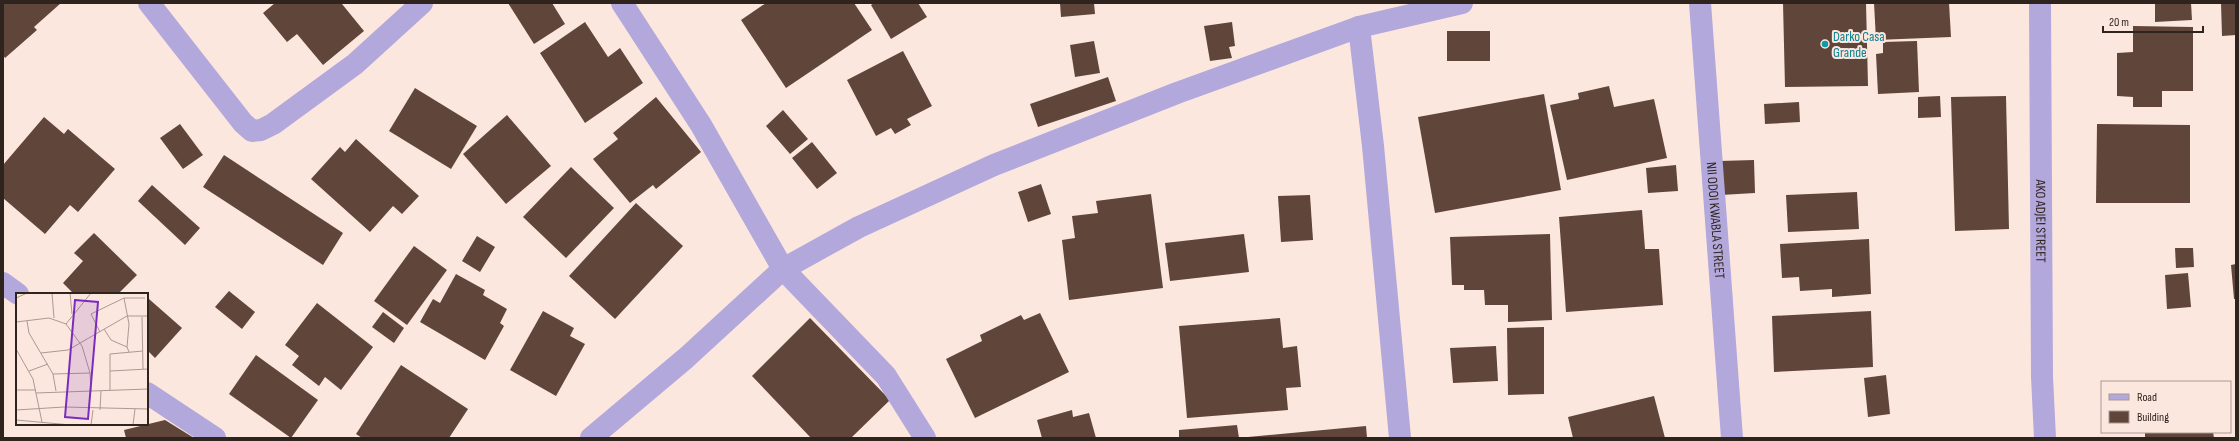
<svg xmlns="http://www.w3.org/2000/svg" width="2239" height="441" viewBox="0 0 2239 441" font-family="'Sofia Sans Condensed',sans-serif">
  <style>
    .building { fill: #60453a }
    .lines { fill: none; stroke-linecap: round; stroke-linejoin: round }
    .minor { stroke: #b2a8dc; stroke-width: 22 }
    .culture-dot { fill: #0f9aa8; stroke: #fce7df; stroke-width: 1.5 }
    .labels { text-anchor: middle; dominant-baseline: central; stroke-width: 4; stroke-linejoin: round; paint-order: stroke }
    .culture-label { font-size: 14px; fill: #0d838f; stroke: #fce7df; text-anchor: start }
    .street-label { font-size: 14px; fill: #2f231e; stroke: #fce7df }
    .inset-road { fill: none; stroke: #aa9992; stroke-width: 1 }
    .view { fill: #7b2cbf; fill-opacity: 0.15; stroke: #7b2cbf; stroke-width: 2 }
    .inset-edge { fill: none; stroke: #2f231e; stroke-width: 2 }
  </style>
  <rect width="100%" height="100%" fill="#fce7df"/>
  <!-- building -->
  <g class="building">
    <polygon points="3,3 61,3 34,27 37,30 5,58 3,55"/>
    <polygon points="275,3 344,3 342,4 364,31 323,65 297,34 287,42 263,13"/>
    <polygon points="508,3 552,3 565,24 534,44"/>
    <polygon points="766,3 854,3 872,30 786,88 741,20"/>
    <polygon points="874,3 918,3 927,17 891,39 871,5"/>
    <polygon points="1060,3 1094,3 1095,14 1061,17"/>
    <polygon points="1783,3 1866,3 1868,86 1785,87"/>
    <polygon points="1874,3 1949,3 1951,37 1876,40"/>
    <polygon points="2155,3 2191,3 2192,20 2155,22"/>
    <polygon points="2221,3 2236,3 2236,35 2222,36"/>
    <polygon points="585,22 608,57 620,48 643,83 585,123 540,53"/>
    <polygon points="1232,22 1235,46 1229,47 1232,58 1210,61 1204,26"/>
    <polygon points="2133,26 2193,27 2193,91 2162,91 2162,107 2133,107 2133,97 2117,96 2117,53 2133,52"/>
    <rect x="1447" y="31" width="43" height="30"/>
    <polygon points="1094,41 1100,73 1075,77 1070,45"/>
    <polygon points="1917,41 1919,92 1878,94 1876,54 1883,53 1883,42"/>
    <polygon points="903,51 932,106 907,119 911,125 895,134 891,128 876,136 847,80"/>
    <polygon points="1108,77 1116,101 1038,127 1030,104"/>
    <polygon points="1609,86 1614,107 1654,99 1667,158 1567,180 1550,105 1579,99 1578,93"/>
    <polygon points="415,88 477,126 451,169 389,131"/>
    <polygon points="1544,94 1561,190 1435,213 1418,117"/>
    <polygon points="1940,96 1941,117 1918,118 1918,97"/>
    <polygon points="2006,96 2009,229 1955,231 1951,97"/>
    <polygon points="656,97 701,152 656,189 653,185 630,203 593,159 618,139 613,133"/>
    <polygon points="1799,102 1800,122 1765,124 1764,104"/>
    <polygon points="783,110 808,139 790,154 766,126"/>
    <polygon points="507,115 551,166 506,204 463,154"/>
    <polygon points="44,117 64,134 68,129 115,169 78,212 70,205 45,234 3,198 3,165"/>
    <polygon points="180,124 203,155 183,169 160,138"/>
    <polygon points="2097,124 2190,125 2190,203 2096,203"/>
    <polygon points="356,139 419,196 402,214 393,206 370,232 311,179 340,147 345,152"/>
    <polygon points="812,142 837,173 817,189 792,158"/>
    <polygon points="224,155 343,233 323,265 203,187"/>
    <polygon points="1754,160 1755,193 1721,195 1720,161"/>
    <polygon points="1676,165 1678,191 1648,193 1646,168"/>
    <polygon points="571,167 614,208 566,258 523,217"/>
    <polygon points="1041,184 1051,214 1028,222 1018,192"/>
    <polygon points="152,185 200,228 185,245 138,201"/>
    <polygon points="1857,192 1859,229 1788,232 1786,195"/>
    <polygon points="1151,194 1163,288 1069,300 1062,240 1075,238 1072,216 1098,213 1096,201"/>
    <polygon points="1310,195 1313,240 1281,242 1278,196"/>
    <polygon points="636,203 683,246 615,319 569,276"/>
    <polygon points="1642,210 1645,249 1659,249 1663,305 1566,312 1559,217"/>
    <polygon points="94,233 137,275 118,294 74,294 63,283 83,261 74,253"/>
    <polygon points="1244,234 1249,272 1170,281 1165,243"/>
    <polygon points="1550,234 1552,320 1508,322 1508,305 1485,305 1484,290 1464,290 1464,285 1452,285 1450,237"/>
    <polygon points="477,236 495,247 480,272 462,261"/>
    <polygon points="1869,239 1871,294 1832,297 1832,289 1800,291 1799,277 1782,278 1780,244"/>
    <polygon points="414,246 447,270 407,325 374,301"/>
    <polygon points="2175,248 2193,248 2194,267 2176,268"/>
    <polygon points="2236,264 2236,299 2234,299 2231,265"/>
    <polygon points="2188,273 2191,307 2167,309 2165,275"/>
    <polygon points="456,274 485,290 483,295 507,309 500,323 504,326 485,360 420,322 433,299 440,303"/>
    <polygon points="229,291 255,312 242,329 215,307"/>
    <polygon points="149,299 182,328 155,358 147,350 147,302"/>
    <polygon points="317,303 373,347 341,390 325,377 319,386 292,365 299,356 285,345"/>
    <polygon points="543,311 574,328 570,336 585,344 556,396 510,370"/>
    <polygon points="1871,311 1873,367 1774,372 1772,316"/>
    <polygon points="383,312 404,328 394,343 372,327"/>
    <polygon points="1040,313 1069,372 975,418 946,359 982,341 980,335 1021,315 1024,320"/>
    <polygon points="810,318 890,400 851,438 811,438 752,376"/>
    <polygon points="1280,318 1283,348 1297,346 1301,387 1286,388 1288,410 1187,418 1179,326"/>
    <polygon points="1544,327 1544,394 1508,395 1507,328"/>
    <polygon points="1496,346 1498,381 1453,383 1450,348"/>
    <polygon points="256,355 318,400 291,438 229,394"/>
    <polygon points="401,365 468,409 449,438 362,438 356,434"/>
    <polygon points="1886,375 1890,414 1868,417 1864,378"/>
    <polygon points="1654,396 1665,438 1573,438 1568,417"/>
    <polygon points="1072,410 1073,417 1089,413 1096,438 1042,438 1037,420"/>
    <polygon points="165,420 194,438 126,438 124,430"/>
    <polygon points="1237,425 1239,438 1179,438 1179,430"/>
    <polygon points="1366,426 1367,438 1248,437"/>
    <polygon points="2145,432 2213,432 2214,438 2145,438"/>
  </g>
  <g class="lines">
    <!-- minor -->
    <g class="minor">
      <polyline points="149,3 243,123 252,131 261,130 273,124 355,64 422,3"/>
      <polyline points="622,3 701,125 783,269 886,376 925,438"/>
      <path id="s1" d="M1700,3L1732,438"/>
      <path id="s2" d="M2040,3L2042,377L2045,438"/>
      <polyline points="1359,27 1373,146 1400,438"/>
      <polyline points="3,283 18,294"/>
      <polyline points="147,393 215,438"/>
      <polyline points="591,438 686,358 783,269 859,227 994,165 1177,93 1359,27 1462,3"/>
    </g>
  </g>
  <!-- markers -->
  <circle class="culture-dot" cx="1825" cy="44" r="4"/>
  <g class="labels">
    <!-- culture labels -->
    <g class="culture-label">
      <text x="1833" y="36">Darko Casa<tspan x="1833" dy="16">Grande</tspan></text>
    </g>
    <!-- street labels -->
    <g class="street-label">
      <text stroke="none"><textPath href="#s1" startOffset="218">NII ODOI KWABLA STREET</textPath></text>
      <text stroke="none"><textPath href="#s2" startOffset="218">AKO ADJEI STREET</textPath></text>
    </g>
  </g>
  <!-- overview -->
  <g transform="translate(16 293)">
    <rect width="132" height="132" fill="#fce7df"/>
    <path class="inset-road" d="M36,0L38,25M54,0L56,21M0,5L11,0M108,5L113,31L111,54M126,24L127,76M11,28L13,40L37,81L40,98M0,29L33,25L50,31L66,53L74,80L75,98M50,31L75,0M88,36L95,47L111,54L113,59M84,39L75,21L108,5H129M0,56L17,86L26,129M25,60L52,57L111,23H132M13,78L32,71M94,78L132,76M37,81L74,80M0,97H20M94,98V61L127,58M20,100L132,96M0,117L48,114L132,116M84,117L85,98M0,127L55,132M75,132L77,117M117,132L119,116"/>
    <path class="view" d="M59,7L82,9L72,126L49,124Z"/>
    <rect width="132" height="132" class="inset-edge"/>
  </g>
  <!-- border -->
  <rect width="2239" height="441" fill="none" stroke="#2f231e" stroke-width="8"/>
  <!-- legend -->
  <rect x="2101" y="381" width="130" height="52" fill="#fce7df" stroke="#aa9992"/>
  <rect x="2109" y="394" width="20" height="6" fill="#b2a8dc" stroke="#aa9992"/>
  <text x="2137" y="401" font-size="12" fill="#2f231e">Road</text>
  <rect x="2109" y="411" width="20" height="12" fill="#60453a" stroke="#aa9992"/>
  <text x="2137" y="421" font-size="12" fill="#2f231e">Building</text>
  <!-- scale -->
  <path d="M2103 26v6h100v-6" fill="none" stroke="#2f231e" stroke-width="2"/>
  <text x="2109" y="26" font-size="12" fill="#2f231e" stroke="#fce7df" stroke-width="3" paint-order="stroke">20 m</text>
</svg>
